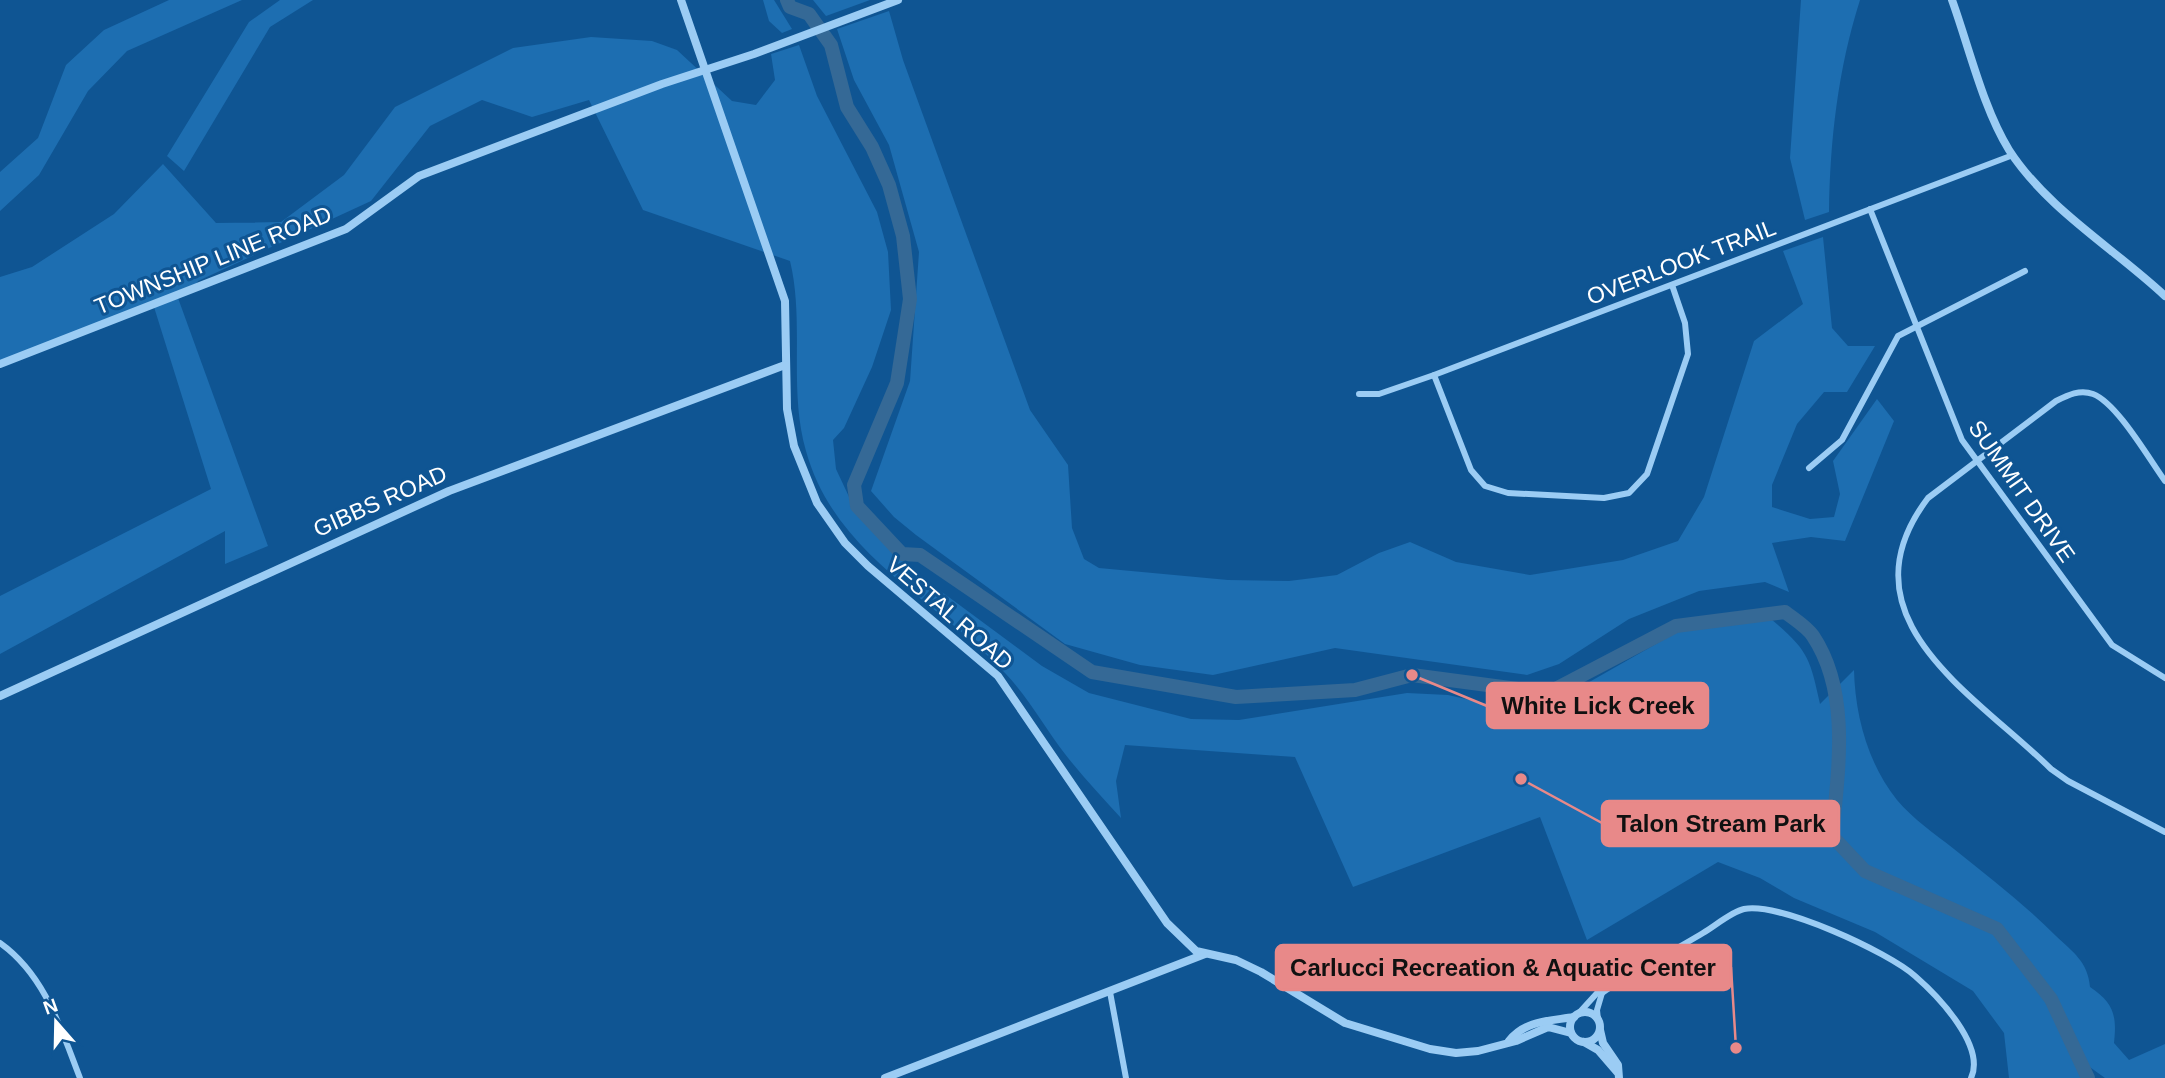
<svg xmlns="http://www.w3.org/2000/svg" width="2165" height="1078" viewBox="0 0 2165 1078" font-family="Arial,sans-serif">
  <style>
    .green { fill: #1d6eb1 }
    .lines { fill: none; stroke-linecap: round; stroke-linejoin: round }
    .river { stroke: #356996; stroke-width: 14 }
    .minor { stroke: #9bccf4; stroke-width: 6 }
    .tertiary { stroke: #9bccf4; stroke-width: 8 }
    .labels { text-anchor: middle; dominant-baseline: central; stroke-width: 6; stroke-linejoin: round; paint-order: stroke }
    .street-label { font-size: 23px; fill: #fff; stroke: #0f5593 }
    .leader { fill: none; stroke: #e88989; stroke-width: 2.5 }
    .callout-dot { fill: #e88989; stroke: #0f5593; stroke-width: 2.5 }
    .callout { fill: #e88989; stroke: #e88989; stroke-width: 2.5 }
    .callout-label { font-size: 24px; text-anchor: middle; font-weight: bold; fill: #111 }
  </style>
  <rect width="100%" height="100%" fill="#0f5593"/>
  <!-- green -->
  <g class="green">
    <polygon points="169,0 242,0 127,51 88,91 39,175 0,211 0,172 38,138 66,65 104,30"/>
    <polygon points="280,0 313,0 270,27 184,171 167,156 249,22"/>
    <polygon points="763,0 774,0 792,29 782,33 769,21"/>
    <polygon points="813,0 870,0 826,16"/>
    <path d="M1801,0H1860C1838,69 1830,140 1829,212L1805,220L1790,158Z"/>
    <polygon points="889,11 903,60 1030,410 1068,465 1072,528 1084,559 1099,568 1228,580 1289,581 1337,575 1379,553 1410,542 1456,562 1530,575 1623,560 1678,541 1704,497 1754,341 1803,304 1783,251 1823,237 1832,328 1848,346 1875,346 1847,392 1824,392 1797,424 1772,485 1772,507 1810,519 1834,517 1840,494 1833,461 1877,399 1894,421 1845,541 1811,537 1772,543 1789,592 1765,582 1699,591 1629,619 1559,664 1527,675 1335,648 1213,675 1140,665 1065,644 916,535 894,517 871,491 910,381 919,252 889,145 854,80 837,29"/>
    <path d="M591,37L652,41L677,50L732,101L756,105L775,80L771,54L799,45L817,96L877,212L888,252L891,310L872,367L844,428L833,440L836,469L858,516L923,578L1042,666L1089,693L1191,719L1239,720L1407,693L1448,695L1502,707L1549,705L1677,632L1771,619C1808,650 1810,658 1820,704L1854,670C1855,715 1868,764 1897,800C1913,819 1935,834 1954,849C1989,877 2024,904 2056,936C2073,952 2088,962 2090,987C2114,1003 2117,1016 2114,1043L2129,1060L2165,1044V1078H2105L2080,1060L2088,1078H2009L2004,1033L1973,991L1875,932L1794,898L1760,878L1718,862L1587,940L1540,817L1353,887L1295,757L1125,745L1116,781L1121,818C1102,797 1082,776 1065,754C1045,728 1028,697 1005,673C937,599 835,556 806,451C788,388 805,323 790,261L643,210L589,100L532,117L482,100L430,126L371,201L198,281L190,293L178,298L268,546L225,564V531L0,654V596L211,489L154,307L0,363V277L32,267L114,214L163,164L216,223L281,222L344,175L395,107L513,48Z"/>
  </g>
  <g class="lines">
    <!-- river -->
    <path class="river" d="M787,0L790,7L809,14L831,45L847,107L872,147L889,185L903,236L910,299L897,383L854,485L857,506L902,554L920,555L1092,672L1236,697L1355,690L1412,675L1548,693L1676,626L1785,612C1794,619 1807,627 1813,636C1851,693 1838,772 1832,836L1865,871L1997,929L2051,999L2088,1078"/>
    <!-- minor -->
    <g class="minor">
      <polyline points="1870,209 1962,440 2112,645 2165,678"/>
      <polyline points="1434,375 1471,470 1485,486 1508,493 1604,498 1629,493 1647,474 1688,354 1685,323 1672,285"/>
      <polyline points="1359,394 1379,394 1434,375 2013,155"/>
      <polyline points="1809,468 1842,440 1898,336 2025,271"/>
      <path d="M2165,481C2149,459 2117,403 2093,394C2080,389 2068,395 2056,401L1928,498C1837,618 1976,695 2051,769L2068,781L2165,832"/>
      <path d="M0,943C45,975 61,1029 80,1078"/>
      <polyline points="1110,992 1126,1078"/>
      <path d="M1578,1014L1598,992L1602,993C1634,971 1670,953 1703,933C1715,926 1731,912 1744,909C1780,902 1888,952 1915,976C1938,996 1986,1046 1971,1078"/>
      <polyline points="1598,1020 1597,1010 1602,993"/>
    </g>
    <!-- tertiary -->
    <g class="tertiary">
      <polyline points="681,0 785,301 787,409 794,446 817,503 845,543 868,566 998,676 1167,923 1196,951 1236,960 1261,972 1345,1023 1430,1049 1456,1053 1478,1051 1516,1041 1548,1027 1571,1033"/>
      <path d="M1952,0C1969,47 1983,108 2009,150C2047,209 2115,249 2165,296"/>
      <polyline points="0,364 346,229 419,176 662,84 754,54 898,0"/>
      <polyline points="0,696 449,491 785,365"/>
      <circle cx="1585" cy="1027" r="15"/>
      <polyline points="1600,1030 1603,1043 1618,1065 1619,1078"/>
      <path d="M1509,1041C1525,1020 1551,1021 1574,1017"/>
      <polyline points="1584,1042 1598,1050 1617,1072"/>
      <polyline points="885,1078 1205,954"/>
    </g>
  </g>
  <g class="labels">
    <!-- street labels -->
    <g class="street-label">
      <text transform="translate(213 260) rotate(-22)">TOWNSHIP LINE ROAD</text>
      <text transform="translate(1681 262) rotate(-21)">OVERLOOK TRAIL</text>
      <text transform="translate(2022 491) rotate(55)">SUMMIT DRIVE</text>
      <text transform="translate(380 501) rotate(-24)">GIBBS ROAD</text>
      <text transform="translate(950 613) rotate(41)">VESTAL ROAD</text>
    </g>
  </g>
  <!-- callouts -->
  <path class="leader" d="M1412 675L1487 706M1521 779L1602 823M1736 1048L1731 967"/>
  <g class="callout-dot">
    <circle cx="1412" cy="675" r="7"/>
    <circle cx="1521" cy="779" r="7"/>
    <circle cx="1736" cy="1048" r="7"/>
  </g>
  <g class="callout">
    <rect x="1487" y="683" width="221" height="45" rx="7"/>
    <rect x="1602" y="801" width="237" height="45" rx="7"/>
    <rect x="1276" y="945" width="455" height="45" rx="7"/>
  </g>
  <g class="callout-label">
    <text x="1598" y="714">White Lick Creek</text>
    <text x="1721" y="832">Talon Stream Park</text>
    <text x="1503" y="976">Carlucci Recreation &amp; Aquatic Center</text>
  </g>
  <!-- north arrow -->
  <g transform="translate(56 1022) rotate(340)" stroke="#0f5593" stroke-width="5" paint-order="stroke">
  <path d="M0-5L12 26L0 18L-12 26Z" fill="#ffffff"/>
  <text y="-10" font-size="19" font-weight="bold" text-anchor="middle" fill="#ffffff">N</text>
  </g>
</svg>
